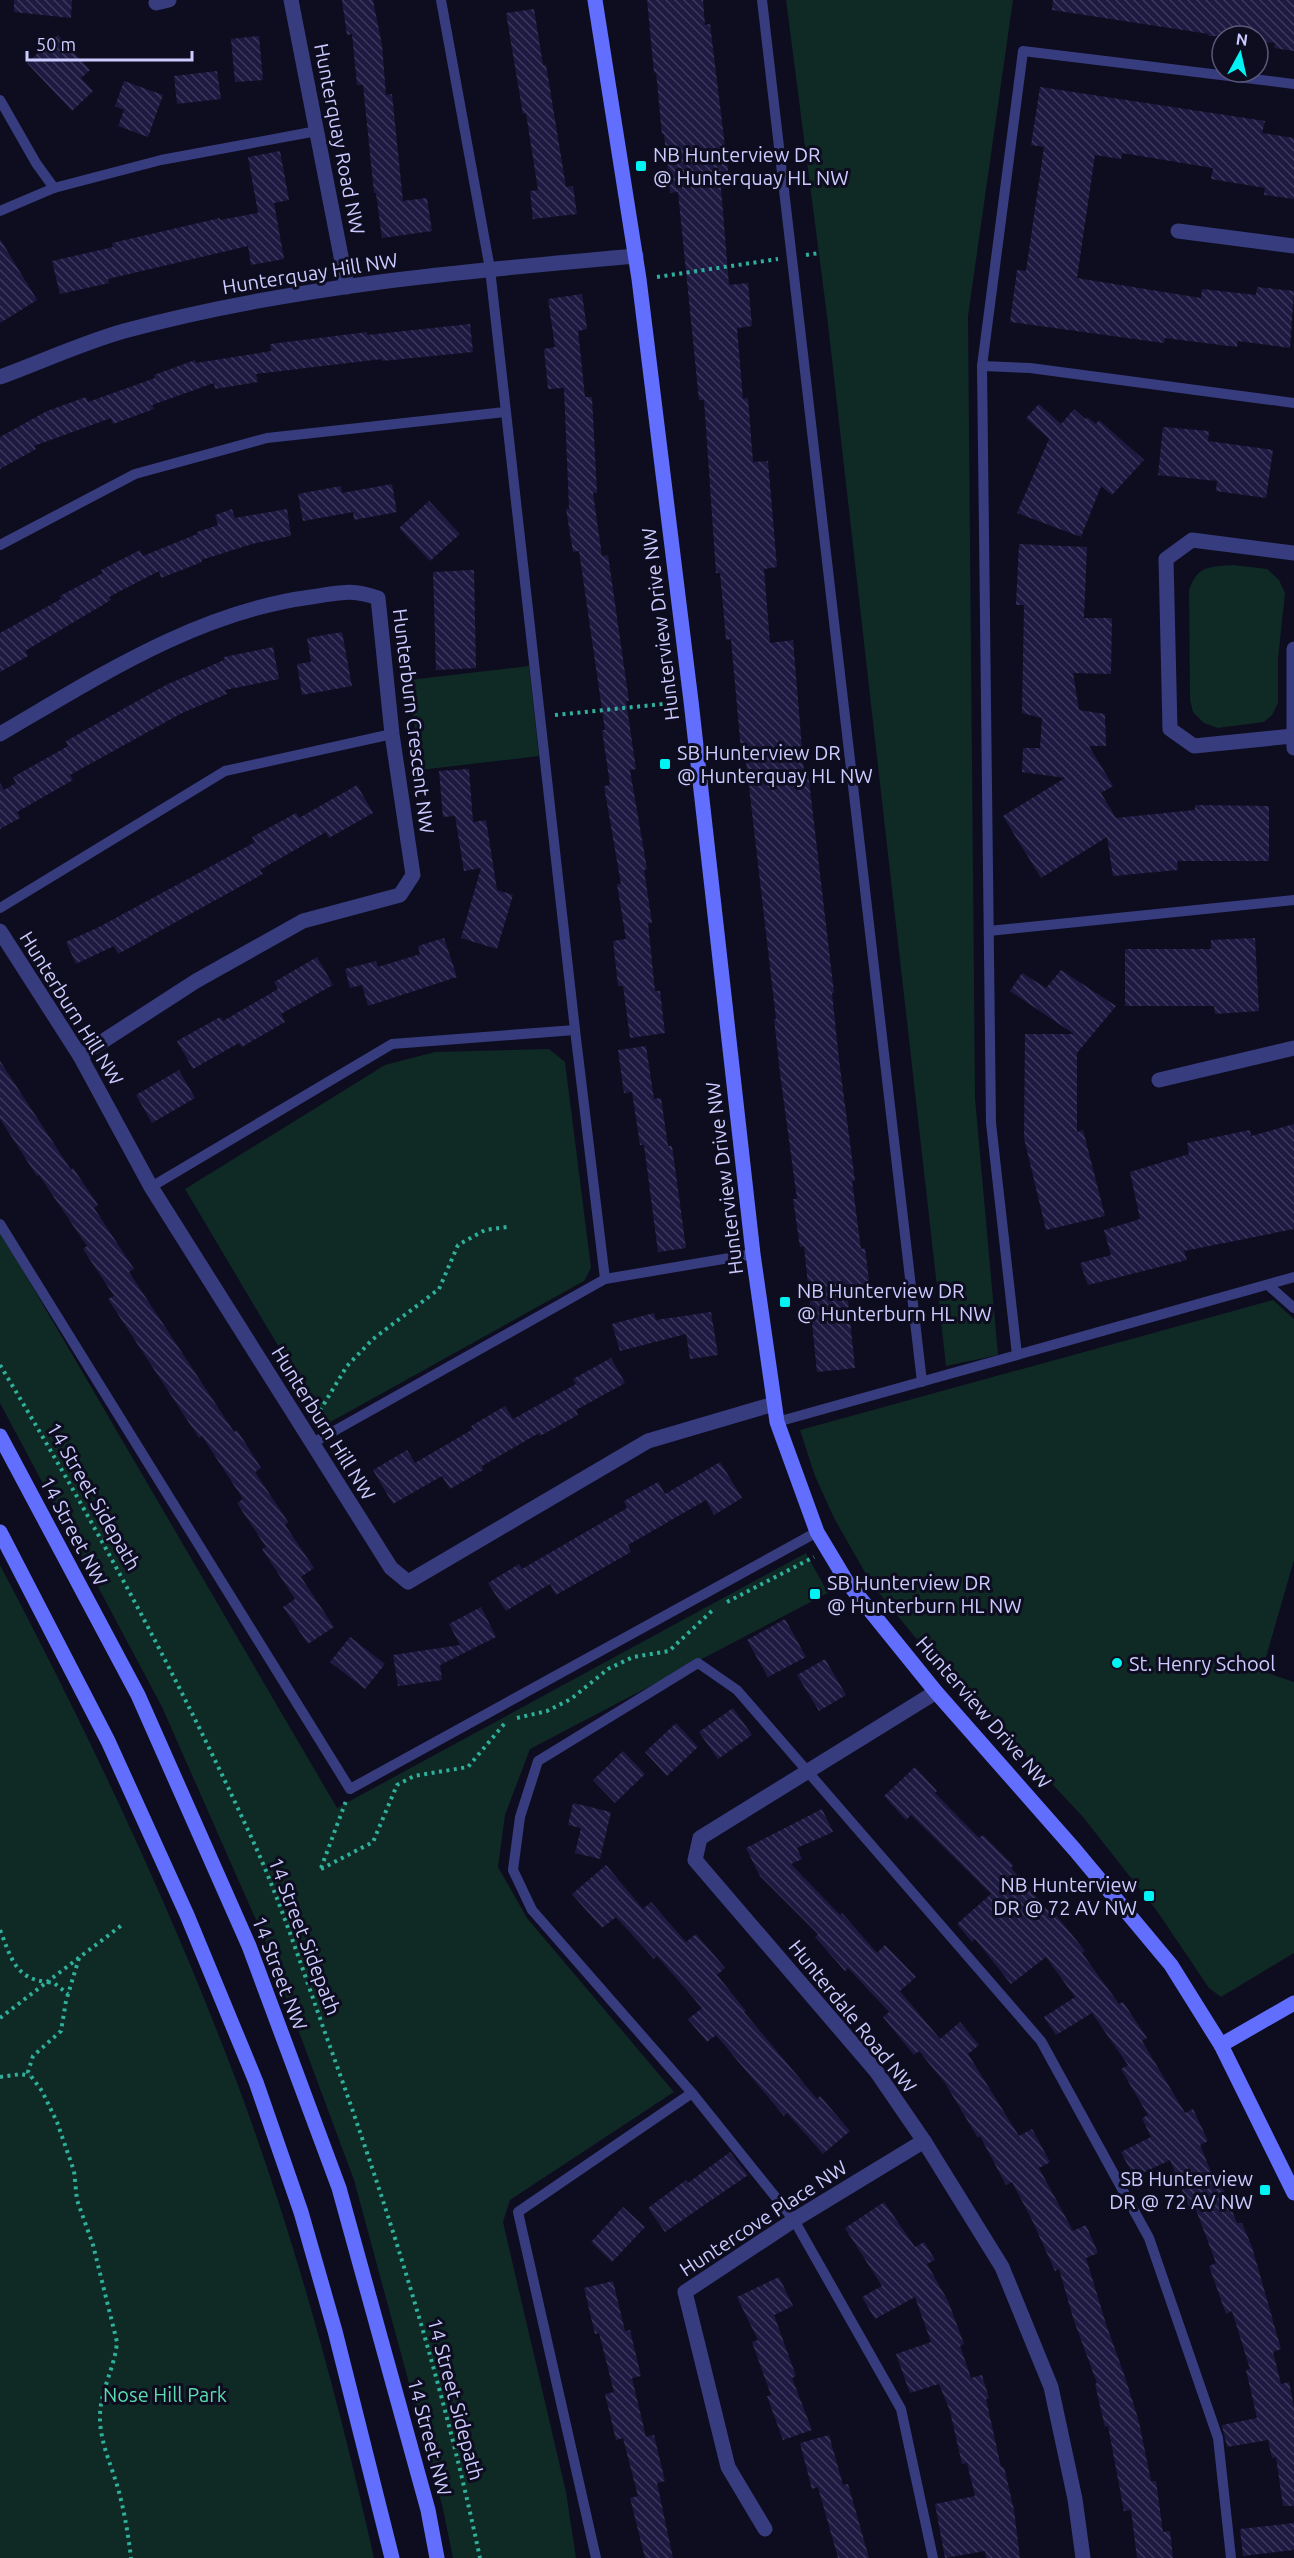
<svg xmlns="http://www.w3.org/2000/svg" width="1294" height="2558" viewBox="0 0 1294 2558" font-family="Ubuntu,sans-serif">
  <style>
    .green { fill: #0f2925 }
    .building { fill: url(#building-back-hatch) }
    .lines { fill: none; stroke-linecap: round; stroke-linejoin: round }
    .path { stroke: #2eb09b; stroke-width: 4; stroke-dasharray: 3 4.5; stroke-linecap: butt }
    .lane { stroke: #373c7e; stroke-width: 10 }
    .street { stroke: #373c7e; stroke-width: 15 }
    .secondary { stroke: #626efe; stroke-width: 15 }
    .poi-dot { fill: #01f4f4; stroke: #0e0c1f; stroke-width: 2 }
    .labels { text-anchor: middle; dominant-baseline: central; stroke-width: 6; stroke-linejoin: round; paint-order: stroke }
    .street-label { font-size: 20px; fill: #cbcbff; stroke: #0e0c1f }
    .poi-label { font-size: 20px; fill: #cbcbff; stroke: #0e0c1f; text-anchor: start }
    .park-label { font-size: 20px; fill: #58deaf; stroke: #0e0c1f }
  </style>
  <defs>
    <pattern id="building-back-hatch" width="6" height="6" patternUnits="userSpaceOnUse" patternTransform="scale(1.5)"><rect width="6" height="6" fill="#1d1940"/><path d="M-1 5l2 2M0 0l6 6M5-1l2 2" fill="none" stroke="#3c395d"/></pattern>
  </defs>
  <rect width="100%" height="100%" fill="#0e0c1f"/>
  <!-- green -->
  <g class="green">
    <polygon points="786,0 1013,0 968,316 975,1098 998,1355 946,1366 827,316"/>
    <path d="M1233,565L1267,569L1279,580L1285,593L1278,659V703L1272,715L1264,722L1218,728L1204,723L1193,712L1190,700L1189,590C1198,565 1209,567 1233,565Z"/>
    <polygon points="529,666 539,756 420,770 409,680"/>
    <polygon points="549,1049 565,1062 591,1268 584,1281 325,1425 185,1189 385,1065 435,1052"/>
    <polygon points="0,1231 337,1808 806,1553 828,1593 530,1749 505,1815 498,1867 527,1918 674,2092 510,2200 503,2222 566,2492 576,2558 453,2558 443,2509 354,2180 264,1938 162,1707 0,1403"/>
    <polygon points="1273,1300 1294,1319 1294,1560 1262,1671 1294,1682 1294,1953 1221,1997 1209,1988 1157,1911 1083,1817 914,1636 871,1583 834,1518 815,1476 800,1430"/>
    <path d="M0,1565C88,1732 169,1903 236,2080C294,2235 338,2397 374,2558H0Z"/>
  </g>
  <!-- building -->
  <g class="building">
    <polygon points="14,0 72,0 71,18 14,12"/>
    <polygon points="342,0 373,0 382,45 386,95 392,94 403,201 427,198 432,231 382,238 376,193 374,193 363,85 357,85 352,34 347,35"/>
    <polygon points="647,0 703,0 705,25 710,24 730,187 721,188 729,285 748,283 752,326 737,328 743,399 748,398 753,462 768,461 777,567 764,569 770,643 793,640 804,772 808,772 834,993 832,993 839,1060 855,1181 852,1181 861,1249 865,1248 871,1297 848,1300 855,1368 817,1372 804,1246 800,1247 793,1199 797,1199 781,1081 774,1019 776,1019 746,761 742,762 731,639 726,640 720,573 716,573 704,400 699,400 678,192 670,193 664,134 662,134 656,72 654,73"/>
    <polygon points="1053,0 1294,0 1294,51 1274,48 1275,43 1258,41 1258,36 1208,36 1209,34 1052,10"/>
    <polygon points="534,9 543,65 546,65 566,187 573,186 577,214 533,219 530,191 538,190 526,113 523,114 506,13"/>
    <polygon points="58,35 90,70 81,78 93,91 72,111 27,63"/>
    <polygon points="259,36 263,80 235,82 231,39"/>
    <polygon points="217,71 221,99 177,104 174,76"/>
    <polygon points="124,81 163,95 148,137 118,126 124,110 115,106"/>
    <polygon points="1040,87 1265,121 1262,133 1294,138 1294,199 1264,195 1265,188 1211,179 1213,168 1122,153 1121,159 1095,155 1077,278 1201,298 1202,289 1256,295 1257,287 1294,291 1290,348 1238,341 1237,347 1165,338 1164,343 1010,322 1017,270 1026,271 1044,147 1031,145"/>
    <polygon points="280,151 289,200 274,203 284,259 251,265 248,246 108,279 109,283 60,294 52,261 113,247 112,243 220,218 220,220 258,213 248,157"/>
    <polygon points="0,239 37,300 0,323"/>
    <polygon points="582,294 587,329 578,331 585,397 592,397 597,493 593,493 602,556 608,555 629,701 626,701 636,769 630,770 647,869 644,870 652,923 648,923 655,991 660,991 665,1033 630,1038 623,986 618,986 613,941 626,939 617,884 621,884 604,786 610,785 602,730 605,730 579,551 573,552 566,509 569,509 564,388 548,389 544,349 555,347 548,299"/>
    <polygon points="470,324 473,352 382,361 382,359 256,374 258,382 215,389 214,383 152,405 154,409 113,424 111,418 34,446 36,449 0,469 0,437 47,411 86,397 88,402 155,378 154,375 195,360 196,363 271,351 270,344 367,332 367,335"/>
    <polygon points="1039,404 1061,424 1074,409 1085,419 1087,417 1096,424 1099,420 1144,460 1112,495 1101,486 1081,537 1017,513 1049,439 1026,418"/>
    <polygon points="1163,427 1209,431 1208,441 1273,450 1266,498 1216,491 1217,481 1158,475"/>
    <polygon points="392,484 397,512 354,520 353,512 303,521 298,494 341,486 342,493"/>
    <polygon points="429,501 460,534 430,561 399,528"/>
    <polygon points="232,509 235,518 287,509 291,536 252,544 201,560 202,562 161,578 159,571 109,597 111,600 25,651 28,656 0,672 0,633 61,599 60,596 103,573 101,570 140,550 143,556 197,534 197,532 218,525 215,515"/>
    <polygon points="1019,544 1087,547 1084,618 1112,618 1111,674 1073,673 1079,710 1105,714 1106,746 1089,746 1113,786 1101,793 1116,818 1195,810 1195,805 1269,806 1269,861 1177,861 1178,870 1113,876 1107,837 1041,878 1003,816 1065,778 1022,772 1023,748 1040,748 1042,718 1022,713 1024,605 1016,605"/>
    <polygon points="474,570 476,668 436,670 433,572"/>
    <polygon points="342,632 352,686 302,695 297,664 311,662 307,638"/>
    <polygon points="273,647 279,679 225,690 227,694 182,713 70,775 73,780 17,812 20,818 0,829 0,783 4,790 16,783 13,777 68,746 66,741 166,685 224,660 224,657"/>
    <polygon points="469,769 473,822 486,820 497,890 513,895 497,949 461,938 481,868 464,871 455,816 443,817 439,771"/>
    <polygon points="357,785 373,813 329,838 326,832 260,870 263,874 118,954 114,946 76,964 66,942 99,927 197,874 255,842 252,837 296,813 299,818"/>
    <polygon points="444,938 457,977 368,1006 362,985 350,988 345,969 376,961 378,967 420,954 418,946"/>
    <polygon points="1255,938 1259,1011 1215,1014 1214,1006 1125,1006 1125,949 1211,949 1211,940"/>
    <polygon points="317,957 333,985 281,1014 285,1022 242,1047 239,1043 193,1069 177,1041 220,1017 223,1021 278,989 274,982"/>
    <polygon points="1061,970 1116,1006 1077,1053 1077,1132 1083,1130 1105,1216 1046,1230 1024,1138 1025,1034 1074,1034 1010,991 1022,973 1046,988"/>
    <polygon points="646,1046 654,1099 661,1098 668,1146 672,1146 686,1248 658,1252 644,1145 640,1145 632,1092 624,1093 618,1050"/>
    <polygon points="0,1061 71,1170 73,1168 98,1205 94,1208 134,1269 129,1272 234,1432 237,1430 261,1468 255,1472 288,1522 285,1525 314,1568 301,1577 334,1627 308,1644 283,1607 295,1599 262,1549 266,1547 237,1503 243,1499 202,1436 199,1438 108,1299 114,1296 83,1249 87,1246 39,1175 37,1176 0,1119"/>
    <polygon points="179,1070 195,1098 152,1123 136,1095"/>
    <polygon points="1294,1124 1294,1229 1184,1251 1187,1260 1088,1285 1080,1263 1111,1255 1104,1230 1140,1219 1130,1172 1189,1154 1187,1143 1250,1130 1251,1136"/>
    <polygon points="711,1312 718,1355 690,1359 686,1334 620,1351 612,1324 654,1313 656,1320"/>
    <polygon points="611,1358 625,1383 576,1410 578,1415 540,1436 539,1433 482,1466 483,1470 450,1489 442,1476 393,1504 373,1470 407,1450 415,1463 473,1429 471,1426 505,1406 513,1419 576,1384 573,1379"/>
    <polygon points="720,1462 742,1498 714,1515 706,1500 628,1545 631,1552 556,1595 550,1584 506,1611 488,1583 519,1564 522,1569 627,1508 624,1501 658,1482 665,1494"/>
    <polygon points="481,1607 496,1637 440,1665 442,1680 398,1686 393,1655 460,1645 449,1624"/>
    <polygon points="785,1619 806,1657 768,1677 747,1640"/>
    <polygon points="350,1637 385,1664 365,1689 330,1662"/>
    <polygon points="825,1659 846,1695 819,1711 797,1675"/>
    <polygon points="733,1708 752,1735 718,1759 699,1732"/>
    <polygon points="676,1723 698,1747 667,1776 645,1752"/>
    <polygon points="623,1751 645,1774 615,1803 593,1780"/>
    <polygon points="915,1767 937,1791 935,1793 979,1838 983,1835 1013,1865 1011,1868 1054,1917 1056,1915 1085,1951 1082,1953 1119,2004 1123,2002 1147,2038 1142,2041 1185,2113 1193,2109 1208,2141 1200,2145 1211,2172 1216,2172 1237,2223 1242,2223 1252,2247 1281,2349 1273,2352 1281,2384 1289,2382 1294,2407 1294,2506 1283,2506 1276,2457 1272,2458 1268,2440 1227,2447 1222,2425 1257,2418 1246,2370 1250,2369 1232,2311 1226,2314 1209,2266 1216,2263 1195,2207 1190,2209 1170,2160 1134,2177 1121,2152 1151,2137 1142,2118 1148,2115 1121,2069 1128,2065 1092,2013 1056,2035 1044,2017 1075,1997 1046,1957 1011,1984 975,1939 972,1942 957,1924 991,1894 911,1815 906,1820 884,1796"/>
    <polygon points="573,1803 611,1812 600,1859 575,1853 581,1828 568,1825"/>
    <polygon points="822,1809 833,1832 797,1848 802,1859 791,1864 840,1915 842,1913 877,1953 885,1945 916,1977 900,1991 940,2039 960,2022 979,2045 968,2054 1019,2136 1032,2129 1050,2162 1039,2168 1073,2231 1086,2225 1098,2253 1086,2258 1106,2324 1126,2380 1139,2422 1151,2481 1156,2481 1163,2532 1170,2531 1173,2558 1137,2558 1131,2510 1124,2511 1108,2426 1105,2427 1095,2384 1097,2383 1074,2321 1059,2269 1055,2271 1032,2220 1012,2182 1006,2185 980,2136 978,2138 945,2083 919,2051 914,2055 883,2017 889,2012 848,1968 845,1971 815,1937 818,1934 760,1876 746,1848"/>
    <polygon points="606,1865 643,1909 651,1902 686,1942 696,1934 725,1968 717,1975 746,2011 744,2012 817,2099 820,2096 850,2131 823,2154 787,2113 784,2116 716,2035 707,2042 688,2019 702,2008 657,1956 654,1959 616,1917 602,1928 572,1894"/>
    <polygon points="730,2152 748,2175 665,2232 648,2208 686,2180 688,2183"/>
    <polygon points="884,2202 915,2247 924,2242 935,2260 927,2264 948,2301 964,2344 960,2346 971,2378 982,2375 989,2398 986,2399 1001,2467 1004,2467 1014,2510 1020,2558 986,2558 985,2551 945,2558 935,2504 975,2496 967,2463 962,2464 950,2411 939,2384 910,2393 896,2354 931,2342 915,2297 875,2319 862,2297 882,2286 845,2228"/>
    <polygon points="623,2207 645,2227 612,2262 591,2242"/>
    <polygon points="779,2277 793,2306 774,2315 796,2376 792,2378 812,2430 783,2440 767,2396 771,2395 752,2342 758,2340 737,2297"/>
    <polygon points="613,2281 625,2331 630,2330 641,2376 632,2378 646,2437 654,2435 665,2481 657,2483 673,2558 645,2558 630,2498 638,2496 623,2438 616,2440 605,2394 614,2392 599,2333 595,2334 584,2288"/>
    <polygon points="829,2435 843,2485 848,2484 869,2558 838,2558 818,2487 812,2489 800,2443"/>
    <polygon points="1294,2523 1294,2550 1243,2556 1240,2529"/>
  </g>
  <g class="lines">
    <!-- path -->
    <g class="path">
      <polyline points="806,255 819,253"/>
      <polyline points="657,277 778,259"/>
      <polyline points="555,715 673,703"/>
      <path d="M0,1365C93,1519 178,1677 253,1841C282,1905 304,1974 328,2041C389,2210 443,2382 480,2558"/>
      <polyline points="316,1417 347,1366 373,1339 439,1289 458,1245 485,1230 507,1227"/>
      <polyline points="727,1602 814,1557"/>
      <polyline points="517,1718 547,1711 571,1699 608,1669 633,1657 669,1651 715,1608"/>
      <polyline points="321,1868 346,1801"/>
      <polyline points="321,1869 373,1842 397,1785 414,1776 468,1767 505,1723"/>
      <path d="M0,1930C11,1957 15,1979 47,1982L122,1925"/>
      <path d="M79,1958L66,2001L61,2031L33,2056L28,2072L42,2091L57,2122L74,2171L77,2200L93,2245L117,2342C115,2367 101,2389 100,2414C99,2439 110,2462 117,2485C124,2509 128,2533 131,2558"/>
      <polyline points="0,2018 47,1982 54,1983 68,1994"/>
      <polyline points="0,2077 21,2074 30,2076"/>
    </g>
    <!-- lane -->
    <g class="lane">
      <polyline points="441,0 490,269 575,1030 605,1279"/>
      <polyline points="762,0 922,1382"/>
      <polyline points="1294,84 1023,51 982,366 991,1123 1017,1355 1294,1277"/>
      <polyline points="0,100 36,163 54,188"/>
      <polyline points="0,211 54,188 161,160 317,131"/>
      <polyline points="982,366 1030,368 1294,403"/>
      <polyline points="0,545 135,474 267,438 505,412"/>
      <polyline points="0,908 225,771 392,734"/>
      <polyline points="989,931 1294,900"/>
      <polyline points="151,1187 392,1044 575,1030"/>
      <polyline points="0,1224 350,1789 817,1532"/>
      <polyline points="1268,1285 1294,1308"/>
      <polyline points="777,1422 1017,1355"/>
      <polyline points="311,1444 605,1279 753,1254"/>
      <polyline points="596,2558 518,2212 692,2093"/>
      <polyline points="933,2558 901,2409 794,2220 692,2093 532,1910 513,1870 520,1817 538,1761 698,1663 737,1690 1041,2041 1149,2238 1218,2438 1231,2558"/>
    </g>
    <!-- street -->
    <g class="street">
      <polyline points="291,0 347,287"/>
      <polyline points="156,3 169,0"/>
      <polyline points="1178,231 1294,246"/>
      <path d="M0,377C41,362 82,343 124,331C290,286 464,271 636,256"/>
      <polyline points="1294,649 1294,748"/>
      <path d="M0,734C98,677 197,612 311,597C339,593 351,588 378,598L392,734L413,875L400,895L303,921L196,981L80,1056"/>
      <polyline points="1293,736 1194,746 1170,729 1166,559 1192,540 1294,553"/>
      <polyline points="0,931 80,1056 151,1187 391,1568 408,1582 648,1441 774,1404"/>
      <polyline points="1159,1080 1294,1048"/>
      <polyline points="936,1692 700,1838 695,1860 876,2071 924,2141 1002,2267 1051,2387 1075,2499 1083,2558"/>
      <polyline points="765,2529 728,2467 685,2292 794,2220 924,2141"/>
    </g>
    <!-- secondary -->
    <g class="secondary">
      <polyline points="595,0 639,279 691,701 753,1254 777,1422 817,1532 847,1582 936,1692 1075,1850 1171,1965 1221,2045 1294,2193"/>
      <polyline points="0,1436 138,1695 249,1946 339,2188 428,2510 437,2558"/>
      <polyline points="0,1532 108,1741 187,1915 256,2082 301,2212 335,2331 392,2558"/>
      <polyline points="1221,2045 1294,2003"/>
    </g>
  </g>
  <!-- markers -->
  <g class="poi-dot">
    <rect x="635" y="160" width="12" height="12" rx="3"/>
    <rect x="659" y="758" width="12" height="12" rx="3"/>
    <rect x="779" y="1296" width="12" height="12" rx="3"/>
    <rect x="809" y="1588" width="12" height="12" rx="3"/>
    <circle cx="1117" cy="1663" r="6"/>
    <rect x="1143" y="1890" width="12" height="12" rx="3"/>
    <rect x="1259" y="2184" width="12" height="12" rx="3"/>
  </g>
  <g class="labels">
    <!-- street labels -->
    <g class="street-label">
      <text transform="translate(340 139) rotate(79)">Hunterquay Road NW</text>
      <text transform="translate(310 273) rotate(-9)">Hunterquay Hill NW</text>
      <text transform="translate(660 624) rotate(-97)">Hunterview Drive NW</text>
      <text transform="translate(414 721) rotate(83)">Hunterburn Crescent NW</text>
      <text transform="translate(72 1008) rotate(58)">Hunterburn Hill NW</text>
      <text transform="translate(724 1178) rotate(-97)">Hunterview Drive NW</text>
      <text transform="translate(324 1423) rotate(58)">Hunterburn Hill NW</text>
      <text transform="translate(94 1496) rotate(60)">14 Street Sidepath</text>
      <text transform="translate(74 1531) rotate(62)">14 Street NW</text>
      <text transform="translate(984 1712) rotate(49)">Hunterview Drive NW</text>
      <text transform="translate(305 1936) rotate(69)">14 Street Sidepath</text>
      <text transform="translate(280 1973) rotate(69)">14 Street NW</text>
      <text transform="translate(853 2016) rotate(51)">Hunterdale Road NW</text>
      <text transform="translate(763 2218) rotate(-33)">Huntercove Place NW</text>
      <text transform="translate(456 2399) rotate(75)">14 Street Sidepath</text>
      <text transform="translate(430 2437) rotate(75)">14 Street NW</text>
    </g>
    <!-- poi labels -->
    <g class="poi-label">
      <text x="653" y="154">NB Hunterview DR<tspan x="653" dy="23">@ Hunterquay HL NW</tspan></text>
      <text x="677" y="752">SB Hunterview DR<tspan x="677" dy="23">@ Hunterquay HL NW</tspan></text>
      <text x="797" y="1290">NB Hunterview DR<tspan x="797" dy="23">@ Hunterburn HL NW</tspan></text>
      <text x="827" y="1582">SB Hunterview DR<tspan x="827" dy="23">@ Hunterburn HL NW</tspan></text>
      <text x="1129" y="1663">St. Henry School</text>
      <text x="1137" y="1884" text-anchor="end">NB Hunterview<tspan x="1137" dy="23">DR @ 72 AV NW</tspan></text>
      <text x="1253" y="2178" text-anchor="end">SB Hunterview<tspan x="1253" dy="23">DR @ 72 AV NW</tspan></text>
    </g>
    <!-- park labels -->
    <g class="park-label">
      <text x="165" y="2394">Nose Hill Park</text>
    </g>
  </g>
  <!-- north arrow -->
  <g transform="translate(1240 54) rotate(8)"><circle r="28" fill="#0e0c1f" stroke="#5a5879" stroke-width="1.5"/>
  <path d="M0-4.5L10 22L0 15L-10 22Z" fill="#01f4f4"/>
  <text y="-9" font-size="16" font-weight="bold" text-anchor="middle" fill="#cbcbff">N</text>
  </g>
  <!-- scale -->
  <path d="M27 51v9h165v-9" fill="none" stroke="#cbcbff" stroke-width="3"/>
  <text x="36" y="51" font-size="18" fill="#cbcbff" stroke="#0e0c1f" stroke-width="4.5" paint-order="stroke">50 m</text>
</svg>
